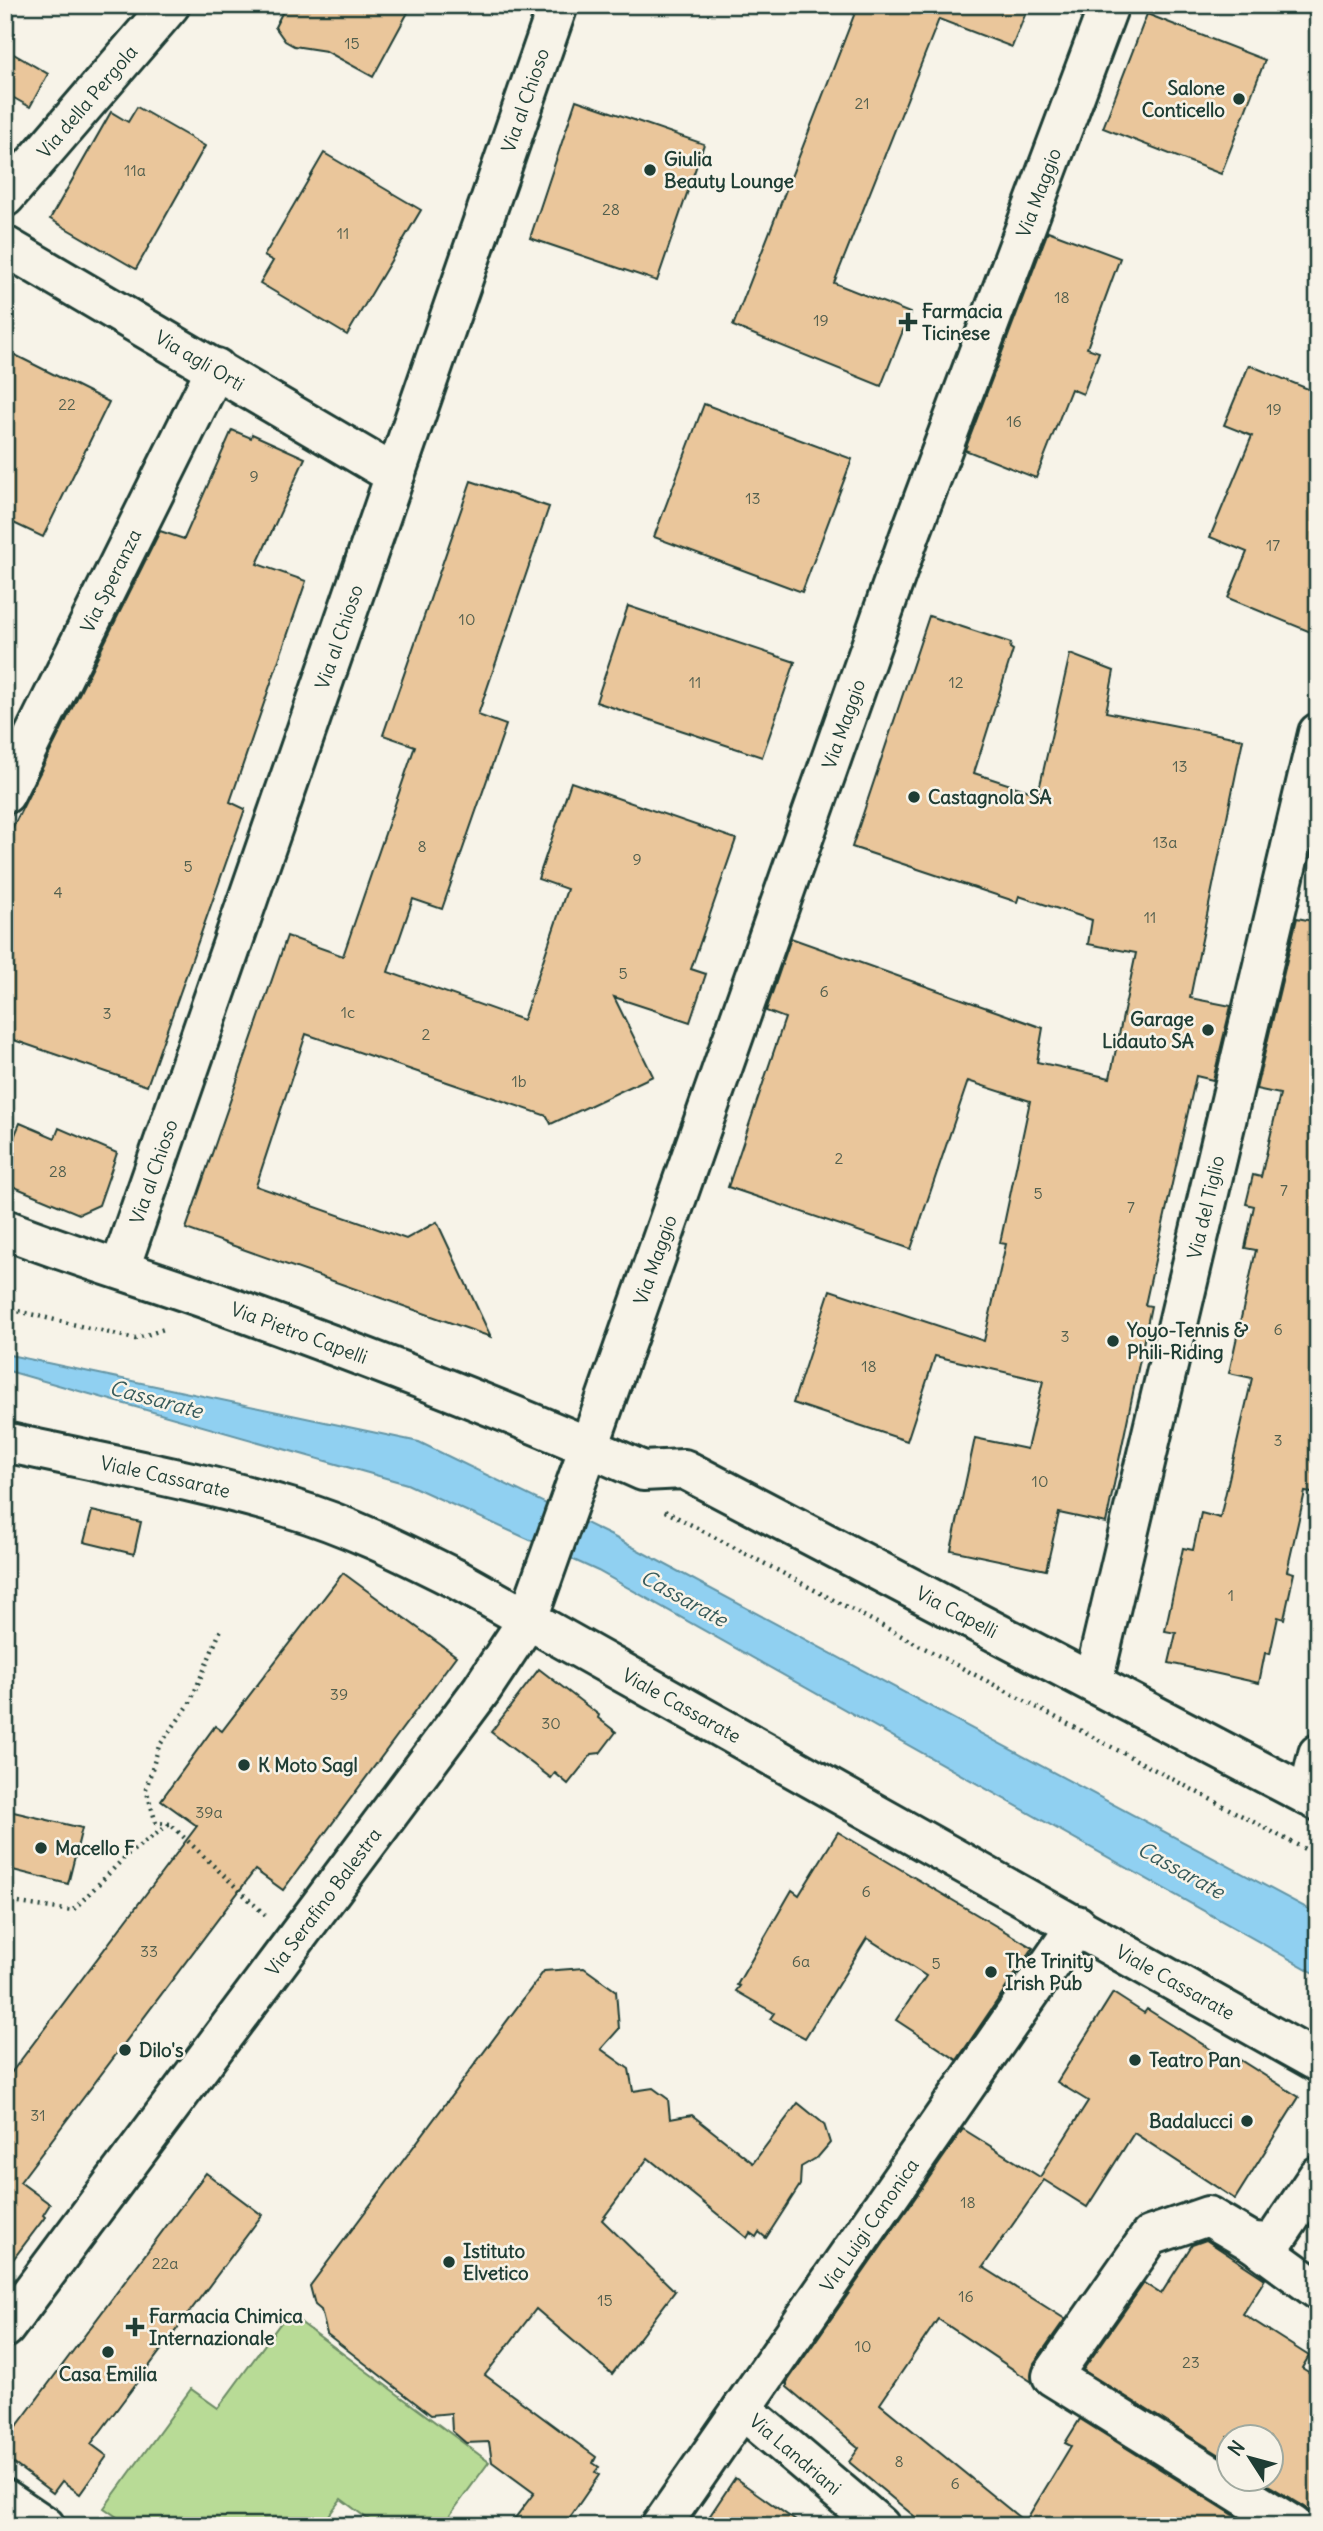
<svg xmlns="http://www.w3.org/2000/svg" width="1323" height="2531" viewBox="0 0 1323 2531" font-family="Delius,sans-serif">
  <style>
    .green { fill: #b8db96; stroke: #6c8c65; stroke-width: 2 }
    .water { fill: #90d0f1; stroke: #6395a5; stroke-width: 2 }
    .building { fill: #eac69b; stroke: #1f3d34; stroke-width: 2 }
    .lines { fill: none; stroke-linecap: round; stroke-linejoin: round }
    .minor-casing { stroke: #1f3d34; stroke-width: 44 }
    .major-casing { stroke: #1f3d34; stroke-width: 44 }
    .path { stroke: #1f3d34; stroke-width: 4.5; stroke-dasharray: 2 5; stroke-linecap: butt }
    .minor { stroke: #f7f3e8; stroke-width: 38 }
    .major { stroke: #f7f3e8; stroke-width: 38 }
    .poi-dot { fill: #1f3d34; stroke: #f7f3e8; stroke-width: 2.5 }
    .labels { text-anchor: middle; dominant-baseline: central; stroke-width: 5; stroke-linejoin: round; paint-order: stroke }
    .number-label { font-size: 16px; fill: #525f4e }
    .poi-label { font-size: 19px; font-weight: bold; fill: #1f3d34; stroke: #f7f3e8; text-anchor: start }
    .street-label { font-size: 19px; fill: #1f3d34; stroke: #f7f3e8 }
    .water-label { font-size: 21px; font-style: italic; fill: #365a5a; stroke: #f7f3e8 }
  </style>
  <rect width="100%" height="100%" fill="#f7f3e8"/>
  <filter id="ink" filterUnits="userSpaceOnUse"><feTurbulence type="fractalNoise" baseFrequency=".0143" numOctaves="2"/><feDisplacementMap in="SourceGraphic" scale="14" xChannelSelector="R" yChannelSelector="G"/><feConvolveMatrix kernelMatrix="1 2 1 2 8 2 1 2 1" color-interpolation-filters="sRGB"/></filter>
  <g filter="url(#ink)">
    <!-- green -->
    <polygon class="green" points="288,2313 489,2462 442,2526 377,2526 341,2499 321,2526 130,2526 104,2508 191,2389 218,2408"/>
    <!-- water -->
    <polygon class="water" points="5,1354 419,1442 612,1536 1318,1914 1318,1975 598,1571 407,1484 5,1370"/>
    <!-- building -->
    <g class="building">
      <polygon points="286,5 412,5 373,77 326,51 294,46 285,41 275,27"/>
      <polygon points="858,5 1029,5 1012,47 939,19 834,283 910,313 881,386 733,326"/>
      <polygon points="1147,14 1265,60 1221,174 1103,128"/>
      <polygon points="5,49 48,74 30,107 5,93"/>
      <polygon points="576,100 704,144 657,281 530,238"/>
      <polygon points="137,107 205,146 136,269 50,219 111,112 128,122"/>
      <polygon points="324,153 421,210 347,335 260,283 273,261 264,256"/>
      <polygon points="1048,231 1120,258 1087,348 1099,352 1083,394 1071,389 1036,478 965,450"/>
      <polygon points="5,350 109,402 43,537 5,519"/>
      <polygon points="1249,365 1318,393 1318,635 1228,598 1247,552 1210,537 1252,436 1224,425"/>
      <polygon points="704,404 852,459 802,592 654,537"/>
      <polygon points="232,430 251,438 252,434 305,458 257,564 306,581 230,802 245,809 147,1086 5,1037 5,843 160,531 184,539"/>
      <polygon points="471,481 549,507 478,715 506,725 442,909 413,899 388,972 523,1020 567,889 538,879 571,782 736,839 691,969 706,974 690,1022 614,997 653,1076 551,1124 547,1116 306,1034 256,1186 406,1239 437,1222 491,1337 186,1229 287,936 343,956 415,746 383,735"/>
      <polygon points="628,606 795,662 762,757 596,702"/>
      <polygon points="929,616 1011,643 1010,648 1013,650 974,773 1038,794 1070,654 1114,671 1106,712 1243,739 1190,998 1231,1006 1213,1080 1196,1076 1145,1305 1151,1306 1106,1523 1059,1513 1046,1570 951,1550 975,1438 1027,1449 1043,1381 935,1356 907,1441 793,1403 830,1290 984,1341 1006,1244 1000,1243 1030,1101 968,1081 911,1249 728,1187 785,1018 766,1011 791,938 1043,1028 1037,1062 1110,1078 1136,953 1088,944 1092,920 1019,896 1017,902 852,847"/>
      <polygon points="1297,918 1318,922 1318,1494 1305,1492 1287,1571 1294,1573 1284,1619 1278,1617 1270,1654 1265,1653 1259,1683 1169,1663 1176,1633 1165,1631 1183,1548 1193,1550 1201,1513 1220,1518 1252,1378 1229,1373 1256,1250 1245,1248 1254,1206 1246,1204 1253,1175 1261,1177 1280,1094 1256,1089"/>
      <polygon points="20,1123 55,1138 59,1128 117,1153 99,1205 79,1214 5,1183 5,1158"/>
      <polygon points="92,1511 141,1522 134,1554 84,1542"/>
      <polygon points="343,1573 456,1656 283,1890 255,1870 20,2182 50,2204 43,2215 45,2217 5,2270 5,2081 197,1826 161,1800 215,1726 222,1731"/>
      <polygon points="539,1669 599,1715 598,1718 616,1732 600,1753 592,1754 568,1784 555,1773 551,1778 491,1732"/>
      <polygon points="5,1810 82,1828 68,1884 5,1868"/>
      <polygon points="838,1832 1033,1948 957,2060 896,2020 926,1976 867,1938 805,2038 770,2019 774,2013 736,1991 740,1986 737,1985 792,1890 799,1895"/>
      <polygon points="584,1968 616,1991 619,2029 601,2049 629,2069 633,2091 653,2088 668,2099 670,2119 692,2115 753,2163 798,2103 824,2124 830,2143 818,2157 801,2167 800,2185 766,2238 759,2232 756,2237 750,2233 747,2238 648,2158 602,2220 675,2291 612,2374 536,2309 485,2375 596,2457 593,2463 599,2467 595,2472 599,2475 564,2526 509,2526 534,2493 492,2462 489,2442 466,2443 452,2431 451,2413 431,2415 327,2334 321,2310 315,2305 310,2286 544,1971"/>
      <polygon points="1113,1993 1144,2013 1147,2009 1237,2066 1240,2060 1299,2097 1235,2199 1134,2133 1087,2207 1044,2180 983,2267 1065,2319 1034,2363 1032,2382 938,2319 880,2404 1025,2522 1071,2446 1065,2443 1080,2419 1251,2526 926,2526 849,2462 859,2448 787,2387 787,2382 963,2129 1040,2177 1088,2101 1057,2082"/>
      <polygon points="206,2173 262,2215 91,2444 107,2456 80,2494 62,2481 53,2493 5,2457 5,2442"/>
      <polygon points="1206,2240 1265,2279 1243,2314 1309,2356 1302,2368 1318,2378 1318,2526 1315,2526 1312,2515 1305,2507 1258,2479 1270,2479 1270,2437 1228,2437 1228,2460 1083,2370 1144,2283 1161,2294 1192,2245"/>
      <polygon points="735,2478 803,2526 703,2526"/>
    </g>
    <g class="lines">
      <!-- minor casing -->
      <g class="minor-casing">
        <g id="minor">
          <path id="s1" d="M5,197L170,5"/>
          <path id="s2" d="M5,246L395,475"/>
          <path id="s3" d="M5,794L216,368"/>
          <path id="s4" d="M5,1229C78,1258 153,1279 226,1306C348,1350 470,1396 589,1447L910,535L1109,5"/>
          <path id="s5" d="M120,1268L558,5"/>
          <path id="s6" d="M5,1442C100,1463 197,1480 290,1508C348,1525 402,1552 456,1579L1318,2062"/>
          <path id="s7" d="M1093,1682L1318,733"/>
          <polyline points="1308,1796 1318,1754"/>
          <polyline points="1252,2242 1273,2243 1318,2176"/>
          <path id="s8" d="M742,2409L880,2526"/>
          <polyline points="5,2499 45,2526"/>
          <path id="s9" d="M661,2526L1077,1925"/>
          <polyline points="1293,2526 1052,2376 1150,2236 1208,2216 1252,2242 1318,2290"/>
        </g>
      </g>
      <!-- major casing -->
      <g class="major-casing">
        <g id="major">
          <path id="s10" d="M5,2328L482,1689L527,1621L589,1447L643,1471L684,1469L1318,1801"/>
        </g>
      </g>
      <!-- path -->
      <g class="path">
        <polyline points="5,1308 135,1339 167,1328"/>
        <polyline points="665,1511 1318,1856"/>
        <polyline points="170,1824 156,1823 146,1789 159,1746 189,1705 222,1627"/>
        <polyline points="5,1901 72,1911 128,1854 170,1824 265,1915"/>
      </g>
      <!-- minor -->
      <use href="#minor" class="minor"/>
      <!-- major -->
      <use href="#major" class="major"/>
    </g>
  </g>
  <!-- markers -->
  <g class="poi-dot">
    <circle cx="1239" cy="99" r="7"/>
    <circle cx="650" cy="170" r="7"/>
    <path d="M904.5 311.5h7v7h7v7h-7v7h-7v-7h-7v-7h7z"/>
    <circle cx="914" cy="797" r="7"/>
    <circle cx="1208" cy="1030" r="7"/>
    <circle cx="1113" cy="1341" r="7"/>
    <circle cx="244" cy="1765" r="7"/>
    <circle cx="41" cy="1848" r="7"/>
    <circle cx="991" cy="1972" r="7"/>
    <circle cx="125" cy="2050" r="7"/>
    <circle cx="1135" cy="2060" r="7"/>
    <circle cx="1247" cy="2121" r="7"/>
    <circle cx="449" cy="2262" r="7"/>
    <path d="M131.5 2316.5h7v7h7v7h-7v7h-7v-7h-7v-7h7z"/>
    <circle cx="108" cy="2352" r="7"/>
  </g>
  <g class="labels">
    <!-- number labels -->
    <g class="number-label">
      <text x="352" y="43">15</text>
      <text x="862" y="103">21</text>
      <text x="135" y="170">11a</text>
      <text x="611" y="209">28</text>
      <text x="343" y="233">11</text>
      <text x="1062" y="297">18</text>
      <text x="821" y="320">19</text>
      <text x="67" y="404">22</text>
      <text x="1274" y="409">19</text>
      <text x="1014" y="421">16</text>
      <text x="254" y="476">9</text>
      <text x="753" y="498">13</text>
      <text x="1273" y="545">17</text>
      <text x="467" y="619">10</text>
      <text x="695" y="682">11</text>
      <text x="956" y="682">12</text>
      <text x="1180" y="766">13</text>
      <text x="1165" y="842">13a</text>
      <text x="422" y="846">8</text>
      <text x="637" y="859">9</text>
      <text x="188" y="866">5</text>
      <text x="58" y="892">4</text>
      <text x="1150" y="917">11</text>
      <text x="623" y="973">5</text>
      <text x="824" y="991">6</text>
      <text x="348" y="1012">1c</text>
      <text x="107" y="1013">3</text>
      <text x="426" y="1034">2</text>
      <text x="519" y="1081">1b</text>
      <text x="839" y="1158">2</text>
      <text x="58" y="1171">28</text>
      <text x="1284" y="1190">7</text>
      <text x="1038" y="1193">5</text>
      <text x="1131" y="1207">7</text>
      <text x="1278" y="1329">6</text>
      <text x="1065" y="1336">3</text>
      <text x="869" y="1366">18</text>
      <text x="1278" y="1440">3</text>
      <text x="1040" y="1481">10</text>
      <text x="1231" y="1595">1</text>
      <text x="339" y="1694">39</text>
      <text x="551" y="1723">30</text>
      <text x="209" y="1812">39a</text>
      <text x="866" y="1891">6</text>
      <text x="149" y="1951">33</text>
      <text x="801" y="1961">6a</text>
      <text x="936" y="1963">5</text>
      <text x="38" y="2115">31</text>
      <text x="968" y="2202">18</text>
      <text x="165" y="2263">22a</text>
      <text x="966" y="2296">16</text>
      <text x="605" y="2300">15</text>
      <text x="863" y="2346">10</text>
      <text x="1191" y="2362">23</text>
      <text x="899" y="2461">8</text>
      <text x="955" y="2483">6</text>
    </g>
    <!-- poi labels -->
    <g class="poi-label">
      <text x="1225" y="88" text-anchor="end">Salone<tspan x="1225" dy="22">Conticello</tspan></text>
      <text x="664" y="159">Giulia<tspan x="664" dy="22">Beauty Lounge</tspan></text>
      <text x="922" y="311">Farmacia<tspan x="922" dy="22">Ticinese</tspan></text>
      <text x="928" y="797">Castagnola SA</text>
      <text x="1194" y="1019" text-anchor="end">Garage<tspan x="1194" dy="22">Lidauto SA</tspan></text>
      <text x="1127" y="1330">Yoyo-Tennis &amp;<tspan x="1127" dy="22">Phili-Riding</tspan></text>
      <text x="258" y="1765">K Moto Sagl</text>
      <text x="55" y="1848">Macello F</text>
      <text x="1005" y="1961">The Trinity<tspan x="1005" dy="22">Irish Pub</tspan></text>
      <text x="139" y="2050">Dilo's</text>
      <text x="1149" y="2060">Teatro Pan</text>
      <text x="1233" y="2121" text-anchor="end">Badalucci</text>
      <text x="463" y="2251">Istituto<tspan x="463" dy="22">Elvetico</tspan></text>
      <text x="149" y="2316">Farmacia Chimica<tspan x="149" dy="22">Internazionale</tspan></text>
      <text x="108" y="2374" text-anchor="middle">Casa Emilia</text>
    </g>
    <!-- street labels -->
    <g class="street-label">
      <text stroke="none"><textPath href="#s1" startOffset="126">Via della Pergola</textPath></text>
      <text stroke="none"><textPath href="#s5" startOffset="1236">Via al Chioso</textPath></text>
      <text stroke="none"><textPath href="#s4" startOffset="1956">Via Maggio</textPath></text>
      <text stroke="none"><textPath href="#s2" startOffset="226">Via agli Orti</textPath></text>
      <text stroke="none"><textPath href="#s3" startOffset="238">Via Speranza</textPath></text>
      <text stroke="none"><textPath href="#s5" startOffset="668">Via al Chioso</textPath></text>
      <text stroke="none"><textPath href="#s4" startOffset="1390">Via Maggio</textPath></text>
      <text stroke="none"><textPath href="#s5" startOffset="102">Via al Chioso</textPath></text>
      <text stroke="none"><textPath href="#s7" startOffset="488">Via del Tiglio</textPath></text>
      <text stroke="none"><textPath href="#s4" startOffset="822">Via Maggio</textPath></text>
      <text stroke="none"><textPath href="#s4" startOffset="312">Via Pietro Capelli</textPath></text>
      <text stroke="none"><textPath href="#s6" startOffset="164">Viale Cassarate</textPath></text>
      <text stroke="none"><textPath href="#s10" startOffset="1472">Via Capelli</textPath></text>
      <text stroke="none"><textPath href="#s6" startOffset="732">Viale Cassarate</textPath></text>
      <text stroke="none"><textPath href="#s10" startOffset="532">Via Serafino Balestra</textPath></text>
      <text stroke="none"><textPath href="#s6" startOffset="1298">Viale Cassarate</textPath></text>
      <text stroke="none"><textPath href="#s9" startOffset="366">Via Luigi Canonica</textPath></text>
      <text stroke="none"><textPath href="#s8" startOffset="70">Via Landriani</textPath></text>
    </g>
    <!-- water labels -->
    <g class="water-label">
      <text transform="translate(156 1399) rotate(15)">Cassarate</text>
      <text transform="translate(684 1598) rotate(29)">Cassarate</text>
      <text transform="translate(1181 1870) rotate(29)">Cassarate</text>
    </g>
  </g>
  <!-- margin -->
  <rect width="1323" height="2531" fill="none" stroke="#f7f3e8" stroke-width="28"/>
  <rect x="14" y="14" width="1295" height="2503" fill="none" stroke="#1f3d34" stroke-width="2.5" filter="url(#ink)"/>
  <!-- north arrow -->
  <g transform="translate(1250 2458) rotate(306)"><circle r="33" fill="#f7f3e8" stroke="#a1aaa0" stroke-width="2"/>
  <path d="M0-5L12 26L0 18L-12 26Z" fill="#1f3d34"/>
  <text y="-10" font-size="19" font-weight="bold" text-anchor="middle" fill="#1f3d34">N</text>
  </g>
</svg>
